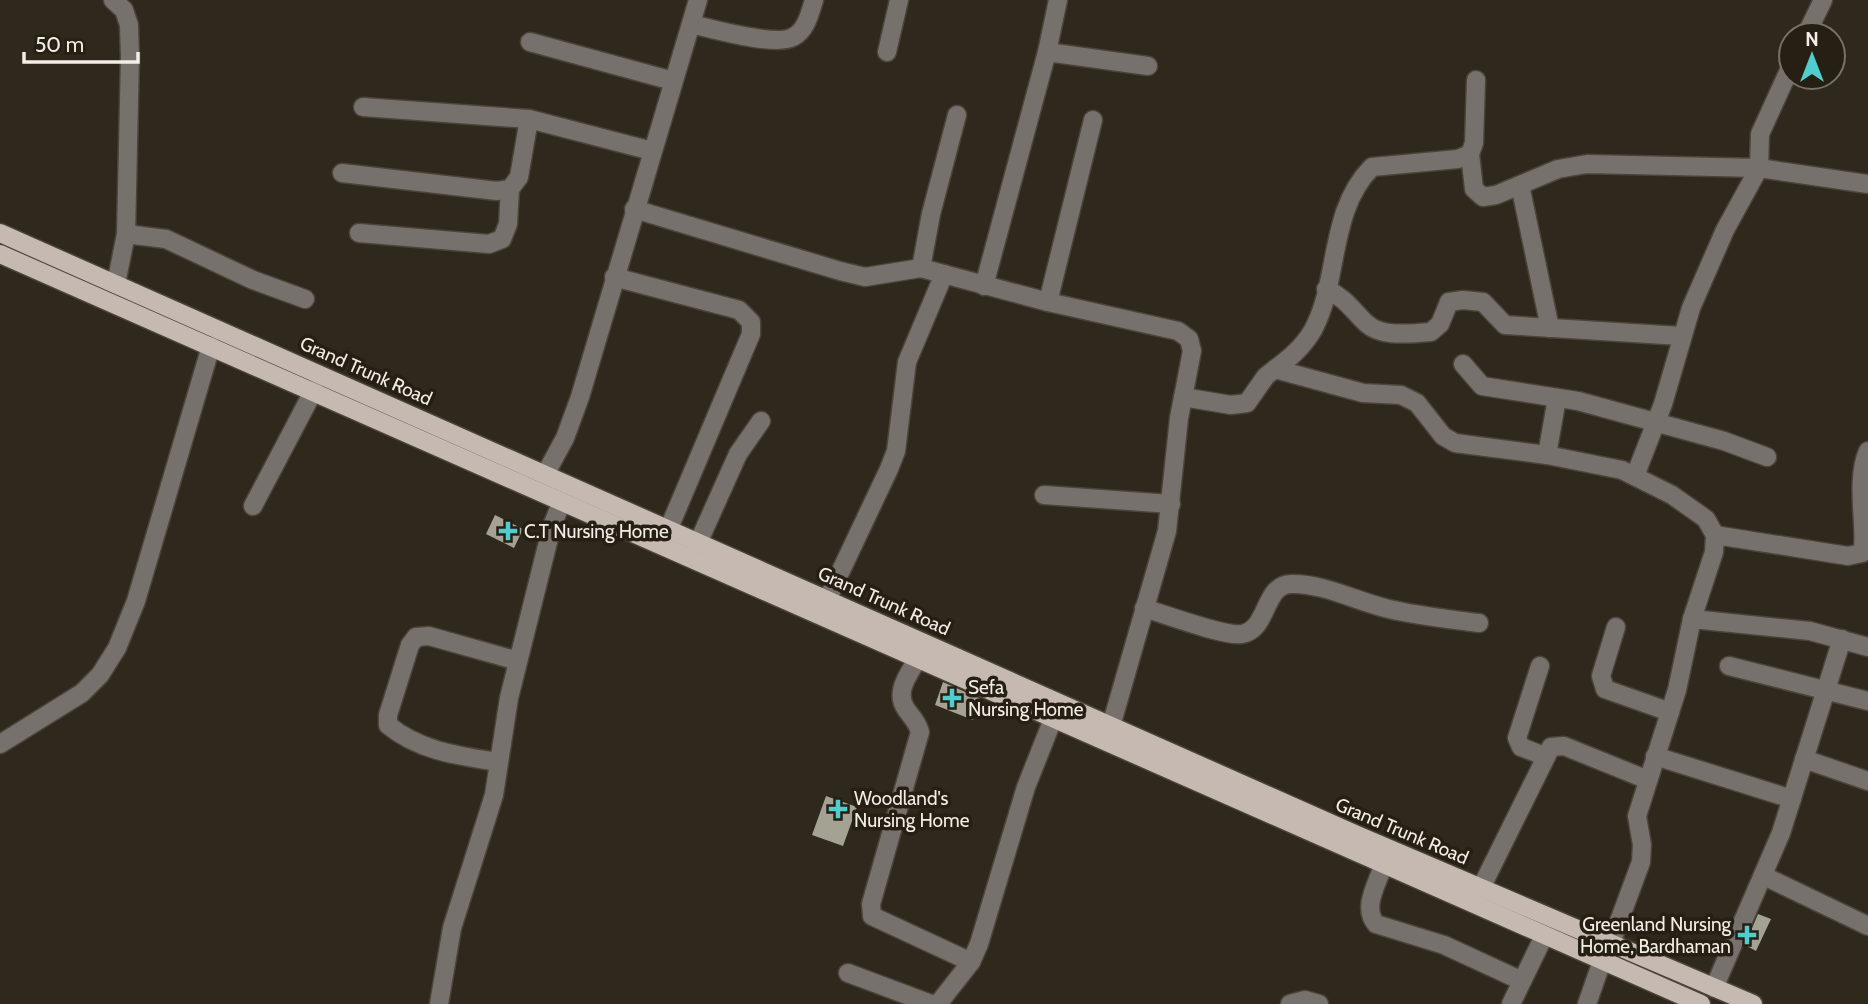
<svg xmlns="http://www.w3.org/2000/svg" width="1868" height="1004" viewBox="0 0 1868 1004" font-family="Cabin,sans-serif">
  <style>
    .building { fill: #a3a293 }
    .lines { fill: none; stroke-linecap: round; stroke-linejoin: round }
    .minor-casing { stroke: #4a4439; stroke-width: 21 }
    .major-casing { stroke: #4a4439; stroke-width: 21 }
    .minor { stroke: #77716d; stroke-width: 18 }
    .major { stroke: #c6b9b1; stroke-width: 18 }
    .poi-dot { fill: #52cdce; stroke: #251f14; stroke-width: 2.5 }
    .labels { text-anchor: middle; dominant-baseline: central; stroke-width: 7; stroke-linejoin: round; paint-order: stroke }
    .street-label { font-size: 19px; fill: #f2ede6; stroke: #251f14 }
    .poi-label { font-size: 19px; fill: #f2ede6; stroke: #251f14; text-anchor: start }
  </style>
  <rect width="100%" height="100%" fill="#2f281d"/>
  <!-- building -->
  <g class="building">
    <polygon points="495,515 523,529 514,548 486,534"/>
    <polygon points="943,682 981,699 973,720 935,705"/>
    <polygon points="826,796 857,807 843,846 812,835"/>
    <polygon points="1758,914 1771,919 1756,951 1745,945"/>
  </g>
  <g class="lines">
    <!-- minor casing -->
    <g class="minor-casing">
      <g id="minor">
        <polyline points="113,0 124,10 129,25 130,57 126,234 116,284"/>
        <path d="M691,24C713,29 775,47 793,37C806,31 810,13 814,0"/>
        <polyline points="1806,35 1823,0"/>
        <polyline points="530,42 673,81"/>
        <polyline points="887,52 899,0"/>
        <polyline points="1047,52 1148,66"/>
        <polyline points="363,107 529,119 652,151"/>
        <polyline points="1470,154 1474,189 1483,197 1496,195 1558,169 1587,164 1759,168 1868,184"/>
        <polyline points="342,173 497,191 510,189 519,177 529,119"/>
        <polyline points="1520,185 1550,328"/>
        <polyline points="634,209 840,271 865,277 921,268 1048,302 1178,331 1189,339 1192,351 1179,418 1167,531 1111,726"/>
        <polyline points="359,233 489,244 502,239 508,224 510,189"/>
        <polyline points="126,234 166,239 253,280 305,299"/>
        <polyline points="921,268 931,214 957,115"/>
        <polyline points="614,277 739,310 751,322 751,334 669,528"/>
        <polyline points="984,286 1047,52 1058,0"/>
        <path d="M1326,289C1346,298 1352,310 1367,324C1383,338 1411,333 1431,332L1440,324L1449,302L1463,300L1483,302L1505,325L1681,336"/>
        <polyline points="1048,302 1093,120"/>
        <polyline points="1463,364 1482,386 1578,401 1724,441 1767,457"/>
        <path d="M1275,369C1290,358 1303,347 1313,330C1340,280 1328,211 1372,167L1458,159L1470,154L1474,143L1476,80"/>
        <polyline points="1183,397 1231,405 1247,403 1266,376 1275,369 1363,393 1401,395 1417,403 1443,436 1455,443 1547,455 1622,470 1672,495 1706,519 1715,535 1714,552 1692,619 1677,690 1637,816 1642,845 1641,862 1611,943"/>
        <polyline points="1547,455 1557,398"/>
        <polyline points="546,473 565,438 580,397 698,0"/>
        <polyline points="1635,476 1663,404 1691,308 1725,230 1759,168 1760,134 1791,66"/>
        <polyline points="1044,495 1171,504"/>
        <polyline points="253,506 314,390"/>
        <path d="M1715,535L1848,556L1862,553C1868,534 1854,481 1868,451"/>
        <polyline points="699,541 738,454 761,421"/>
        <polyline points="828,598 889,469 896,451 907,362 944,274"/>
        <path d="M1144,608C1164,614 1225,637 1242,634C1269,629 1263,585 1291,584C1323,583 1358,602 1389,609C1418,616 1449,619 1479,623"/>
        <polyline points="1692,619 1810,631 1868,647"/>
        <polyline points="1616,627 1601,676 1605,689 1670,712"/>
        <path d="M918,658C909,674 894,692 906,709C912,718 917,721 920,732L871,904L872,916L971,962"/>
        <polyline points="1540,666 1517,738 1521,747 1544,756"/>
        <polyline points="1729,666 1868,701"/>
        <polyline points="0,744 82,693 100,675 117,648 136,601 211,346"/>
        <polyline points="1655,756 1792,799"/>
        <polyline points="1804,759 1868,781"/>
        <path d="M498,762C460,756 419,751 388,725V715L410,645L416,637L429,636L518,661"/>
        <path d="M1383,866C1377,884 1362,908 1376,924L1444,945L1522,981"/>
        <polyline points="1764,876 1868,926"/>
        <polyline points="1481,888 1551,747 1564,746 1648,780"/>
        <polyline points="848,973 931,1004"/>
        <polyline points="1714,988 1781,833 1842,639"/>
        <polyline points="439,1004 452,928 494,795 509,698 552,526 562,501"/>
        <polyline points="938,1004 971,962 979,944 1026,787 1053,719"/>
        <polyline points="1290,1004 1305,1000 1319,1004"/>
        <polyline points="1511,1004 1544,936"/>
        <polyline points="1587,1004 1602,961"/>
      </g>
    </g>
    <!-- major casing -->
    <g class="major-casing">
      <g id="major">
        <polyline points="0,233 1357,835 1753,1004"/>
        <polyline points="0,254 1701,1004"/>
      </g>
    </g>
    <!-- minor -->
    <use href="#minor" class="minor"/>
    <!-- major -->
    <use href="#major" class="major"/>
  </g>
  <!-- markers -->
  <g class="poi-dot">
    <path d="M504.5 520.5h7v7h7v7h-7v7h-7v-7h-7v-7h7z"/>
    <path d="M948.5 687.5h7v7h7v7h-7v7h-7v-7h-7v-7h7z"/>
    <path d="M834.5 798.5h7v7h7v7h-7v7h-7v-7h-7v-7h7z"/>
    <path d="M1743.5 924.5h7v7h7v7h-7v7h-7v-7h-7v-7h7z"/>
  </g>
  <g class="labels">
    <!-- street labels -->
    <g class="street-label">
      <text transform="translate(366 371) rotate(24)">Grand Trunk Road</text>
      <text transform="translate(884 601) rotate(24)">Grand Trunk Road</text>
      <text transform="translate(1402 831) rotate(23)">Grand Trunk Road</text>
    </g>
    <!-- poi labels -->
    <g class="poi-label">
      <text x="524" y="531">C.T Nursing Home</text>
      <text x="968" y="687">Sefa<tspan x="968" dy="22">Nursing Home</tspan></text>
      <text x="854" y="798">Woodland's<tspan x="854" dy="22">Nursing Home</tspan></text>
      <text x="1731" y="924" text-anchor="end">Greenland Nursing<tspan x="1731" dy="22">Home, Bardhaman</tspan></text>
    </g>
  </g>
  <!-- north arrow -->
  <g transform="translate(1812 56)"><circle r="33" fill="#251f14" stroke="#777168" stroke-width="2"/>
  <path d="M0-5L12 26L0 18L-12 26Z" fill="#52cdce"/>
  <text y="-10" font-size="19" font-weight="bold" text-anchor="middle" fill="#f2ede6">N</text>
  </g>
  <!-- scale -->
  <path d="M24 52v10h114v-10" fill="none" stroke="#f2ede6" stroke-width="3.5"/>
  <text x="35" y="52" font-size="21" fill="#f2ede6" stroke="#251f14" stroke-width="5" paint-order="stroke">50 m</text>
</svg>
